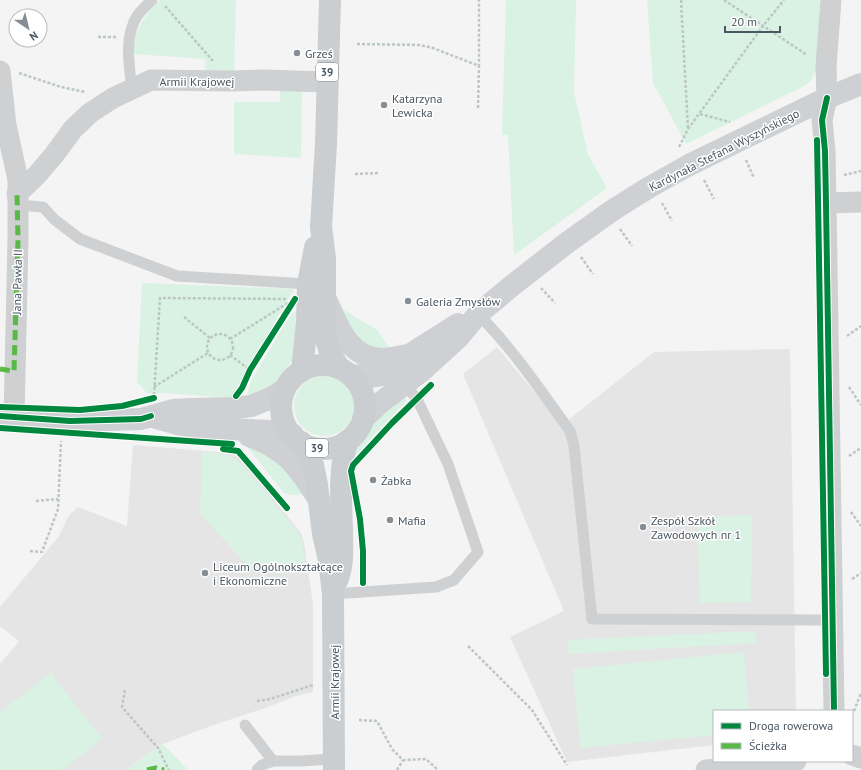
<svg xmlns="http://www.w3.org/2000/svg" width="861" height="770" viewBox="0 0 861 770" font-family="'PT Sans',sans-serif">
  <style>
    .education { fill: #e6e5e6 }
    .green { fill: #d9f2e3 }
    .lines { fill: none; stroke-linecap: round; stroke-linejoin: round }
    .path { stroke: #bcc7c4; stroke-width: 2.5; stroke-dasharray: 3 2; stroke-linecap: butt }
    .lane { stroke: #ced0d2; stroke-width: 11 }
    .street { stroke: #ced0d2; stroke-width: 21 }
    .secondary { stroke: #ced0d4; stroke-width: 22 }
    .primary { stroke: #caced1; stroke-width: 22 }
    .quiet { stroke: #58b947; stroke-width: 5; stroke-dasharray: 10 5; stroke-linecap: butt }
    .cycleway-casing { stroke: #fff; stroke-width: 8 }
    .cycleway { stroke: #00873e; stroke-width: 6 }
    .poi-dot { fill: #868d94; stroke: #fff; stroke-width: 1.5 }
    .labels { text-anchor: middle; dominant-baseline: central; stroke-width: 3; stroke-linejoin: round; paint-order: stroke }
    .shield { fill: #fff; stroke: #808990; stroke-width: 1 }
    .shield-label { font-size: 11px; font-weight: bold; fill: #4a5661 }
    .poi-label { font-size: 12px; fill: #4a5661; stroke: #fff; text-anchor: start }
    .street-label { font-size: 12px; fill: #4a5661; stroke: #fff }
  </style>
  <rect width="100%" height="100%" fill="#f4f4f4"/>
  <!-- education -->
  <g class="education">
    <polygon points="497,347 562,425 654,352 790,349 796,711 714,711 714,745 567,762 510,637 564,611 463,374"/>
    <polygon points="133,445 218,452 231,454 240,458 301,533 304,543 313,604 313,692 296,696 268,707 208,727 163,744 125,770 0,770 0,664 19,641 0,626 0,607 59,536 69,515 78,507 127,526"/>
  </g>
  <!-- green -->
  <g class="green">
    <path d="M160,0H236L234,73L205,75V59L132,54C136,29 142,18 160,0Z"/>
    <polygon points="506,0 576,0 574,92 587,150 586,151 607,188 514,255 508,135 502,135 502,132"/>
    <polygon points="647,0 820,0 817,68 812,79 807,84 802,87 686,144 653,83"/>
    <polygon points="302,86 301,158 234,154 234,102 280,102 280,87"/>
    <polygon points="142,283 294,289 231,398 162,393 148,394 137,382"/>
    <polygon points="344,310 377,330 391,350 362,345 342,311"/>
    <polygon points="296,311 295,356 272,389 245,401 252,379 283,327 292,314"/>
    <circle cx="324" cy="406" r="30"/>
    <polygon points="401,395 407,400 352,459 355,449 369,432 375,416"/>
    <path d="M247,445L273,455L301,491V494C295,496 288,495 283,492L249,449Z"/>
    <polygon points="202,451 227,455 236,460 248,471 300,535 308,573 255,573 200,514 202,466"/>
    <polygon points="752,515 751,602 700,603 697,517"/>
    <polygon points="755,631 756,643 569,654 567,640"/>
    <polygon points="744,652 749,711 714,711 714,735 580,748 573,669"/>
    <polygon points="51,673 102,739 62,770 0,770 0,712"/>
    <polygon points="163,744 188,770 125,770 158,748"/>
  </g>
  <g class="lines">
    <!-- path -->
    <g class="path">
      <polyline points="681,0 688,129"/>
      <polyline points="724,0 807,55"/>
      <polyline points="165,6 213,61"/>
      <polyline points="98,37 116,37"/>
      <polyline points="357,44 420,45 433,48 479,66 479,0"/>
      <polyline points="19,73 61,87 85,92"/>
      <polyline points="478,108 479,66"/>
      <polyline points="700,114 730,122"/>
      <polyline points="679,147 688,129 763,26 784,0"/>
      <polyline points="746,160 754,178"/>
      <polyline points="355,174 380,173"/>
      <polyline points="844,175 861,171"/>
      <polyline points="704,180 714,199"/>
      <polyline points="662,203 672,221"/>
      <polyline points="620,229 632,246"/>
      <polyline points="581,257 593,274"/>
      <polyline points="541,288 555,303"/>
      <polyline points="184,317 210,338"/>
      <circle cx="220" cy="347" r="13"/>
      <polyline points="847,336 861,326"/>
      <polyline points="230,339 288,303"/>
      <polyline points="230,355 250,370"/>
      <polyline points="154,387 208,353"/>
      <polyline points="849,387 861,405"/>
      <polyline points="154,395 160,298 286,299"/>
      <polyline points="849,456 861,448"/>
      <polyline points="36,501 58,499"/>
      <polyline points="851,512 861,526"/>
      <polyline points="30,551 42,552 58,509 61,441"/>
      <polyline points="852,579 861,573"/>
      <polyline points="468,646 532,710 567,765"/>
      <polyline points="125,690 122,707 158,748 169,770"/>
      <polyline points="257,701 270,699 313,685"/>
      <polyline points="854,711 861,693"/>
      <polyline points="359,720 377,721 392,749 403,760 426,759 438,770"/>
      <polyline points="397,770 403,760"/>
    </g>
    <!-- lane -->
    <g class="lane">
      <path d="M132,89C129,65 124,37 137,16C141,10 147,5 152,0"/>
      <polyline points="17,205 43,207 55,220 80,239 177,276 308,284"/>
      <path d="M478,314C513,349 541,391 570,431L574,446L592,619L833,620"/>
      <polyline points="333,594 436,587 454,580 478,552 448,464 417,399 405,385"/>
      <polyline points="245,725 273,761"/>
      <polyline points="257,770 262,765 273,761 300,761 334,759"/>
    </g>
    <!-- street -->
    <g class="street">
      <polyline points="831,0 826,67 827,98 822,120 825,151 826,203 834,711"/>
      <polyline points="0,71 6,125 18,180 18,240 14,417"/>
      <polyline points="17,194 36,176 54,155 73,129 90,113 113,98 151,80 230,81 263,80 327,82"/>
      <polyline points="826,203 861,202"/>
      <polyline points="852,755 861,758"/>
      <polyline points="706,770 796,761"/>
    </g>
    <!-- secondary -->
    <g class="secondary">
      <path d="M325,297C337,323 347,358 382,359C391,359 400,356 409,355"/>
      <polyline points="351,375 371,377 382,375 395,370 409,355 458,324"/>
      <polyline points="0,416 70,421 141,419 173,410 191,409 235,408 251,406 271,398 285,389"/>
      <polyline points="156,418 177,424 204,428 272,431 293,435"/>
      <polyline points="363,419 380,403 423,370 458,338 478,314 514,284 568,242 613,210 648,188 689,165 827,98 861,84"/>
      <path d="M249,436C288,450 298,467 319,500"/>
    </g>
    <!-- primary -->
    <g class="primary">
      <polyline points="330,0 326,144 321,227 325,258 325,323 326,339 330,352 339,368"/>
      <circle cx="323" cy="407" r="42"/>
      <polyline points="302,371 307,322 308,284 315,247"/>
      <polyline points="301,442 313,465 317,485 323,534 329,560 333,594 334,770"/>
      <path d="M337,581C344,564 342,547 342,530C341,500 339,470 347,441"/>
    </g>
    <!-- quiet -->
    <g class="quiet">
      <polyline points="0,369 14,371 18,240 17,194"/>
      <polyline points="147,770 156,768 164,770"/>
    </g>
    <!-- cycleway casing -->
    <g class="cycleway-casing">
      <g id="cycleway">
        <polyline points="827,98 822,120 825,151 826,203 834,711"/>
        <polyline points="817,140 826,674"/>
        <polyline points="236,396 242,388 250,370 295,299"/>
        <polyline points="0,407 80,410 122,406 154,398"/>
        <polyline points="0,416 70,421 141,419 151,416"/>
        <polyline points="0,428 232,444"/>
        <polyline points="223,449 238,451 287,508"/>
        <polyline points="363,583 363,551 360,519 351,471 353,465 392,423 431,385"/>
      </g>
    </g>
    <!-- cycleway -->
    <use href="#cycleway" class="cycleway"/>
  </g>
  <!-- markers -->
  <g class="poi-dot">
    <circle cx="297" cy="53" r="4"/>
    <circle cx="384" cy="105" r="4"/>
    <circle cx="408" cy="301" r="4"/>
    <circle cx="373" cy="480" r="4"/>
    <circle cx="390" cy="520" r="4"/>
    <circle cx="643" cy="527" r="4"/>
    <circle cx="205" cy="573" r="4"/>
  </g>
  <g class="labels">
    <!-- shield labels -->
    <g class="shield">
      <rect x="316" y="63" width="22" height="18" rx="3"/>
      <rect x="306" y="439" width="22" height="18" rx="3"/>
    </g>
    <g class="shield-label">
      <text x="327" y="72">39</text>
      <text x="317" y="448">39</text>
    </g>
    <!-- poi labels -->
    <g class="poi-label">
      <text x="305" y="53">Grześ</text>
      <text x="392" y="98">Katarzyna<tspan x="392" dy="14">Lewicka</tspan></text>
      <text x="416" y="301">Galeria Zmysłów</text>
      <text x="381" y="480">Żabka</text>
      <text x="398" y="520">Mafia</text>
      <text x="651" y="520">Zespół Szkół<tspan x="651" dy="14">Zawodowych nr 1</tspan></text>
      <text x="213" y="566">Liceum Ogólnokształcące<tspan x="213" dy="14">i Ekonomiczne</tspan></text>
    </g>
    <!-- street labels -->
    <g class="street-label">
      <text x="197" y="81">Armii Krajowej</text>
      <text transform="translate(724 150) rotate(-27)">Kardynała Stefana Wyszyńskiego</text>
      <text transform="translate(17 282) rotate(-89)">Jana Pawła II</text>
      <text transform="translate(334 682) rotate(-90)">Armii Krajowej</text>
    </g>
  </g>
  <!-- legend -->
  <rect x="713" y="710" width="140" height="52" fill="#ffffff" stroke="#b7bbc0"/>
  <rect x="721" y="723" width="20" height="6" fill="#00873e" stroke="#b7bbc0"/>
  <text x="749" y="730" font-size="12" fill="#4a5661">Droga rowerowa</text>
  <rect x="721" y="743" width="20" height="6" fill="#58b947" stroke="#b7bbc0"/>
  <text x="749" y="750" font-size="12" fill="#4a5661">Ścieżka</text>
  <!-- north arrow -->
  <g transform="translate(28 28) rotate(145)"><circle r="19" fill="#ffffff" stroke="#b7bbc0"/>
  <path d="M0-3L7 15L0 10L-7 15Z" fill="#868d94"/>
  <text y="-6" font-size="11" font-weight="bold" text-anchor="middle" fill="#4a5661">N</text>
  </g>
  <!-- scale -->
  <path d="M725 26v6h55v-6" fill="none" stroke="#4a5661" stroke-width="2"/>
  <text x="731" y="26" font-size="12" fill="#4a5661" stroke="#ffffff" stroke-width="3" paint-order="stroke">20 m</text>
</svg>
